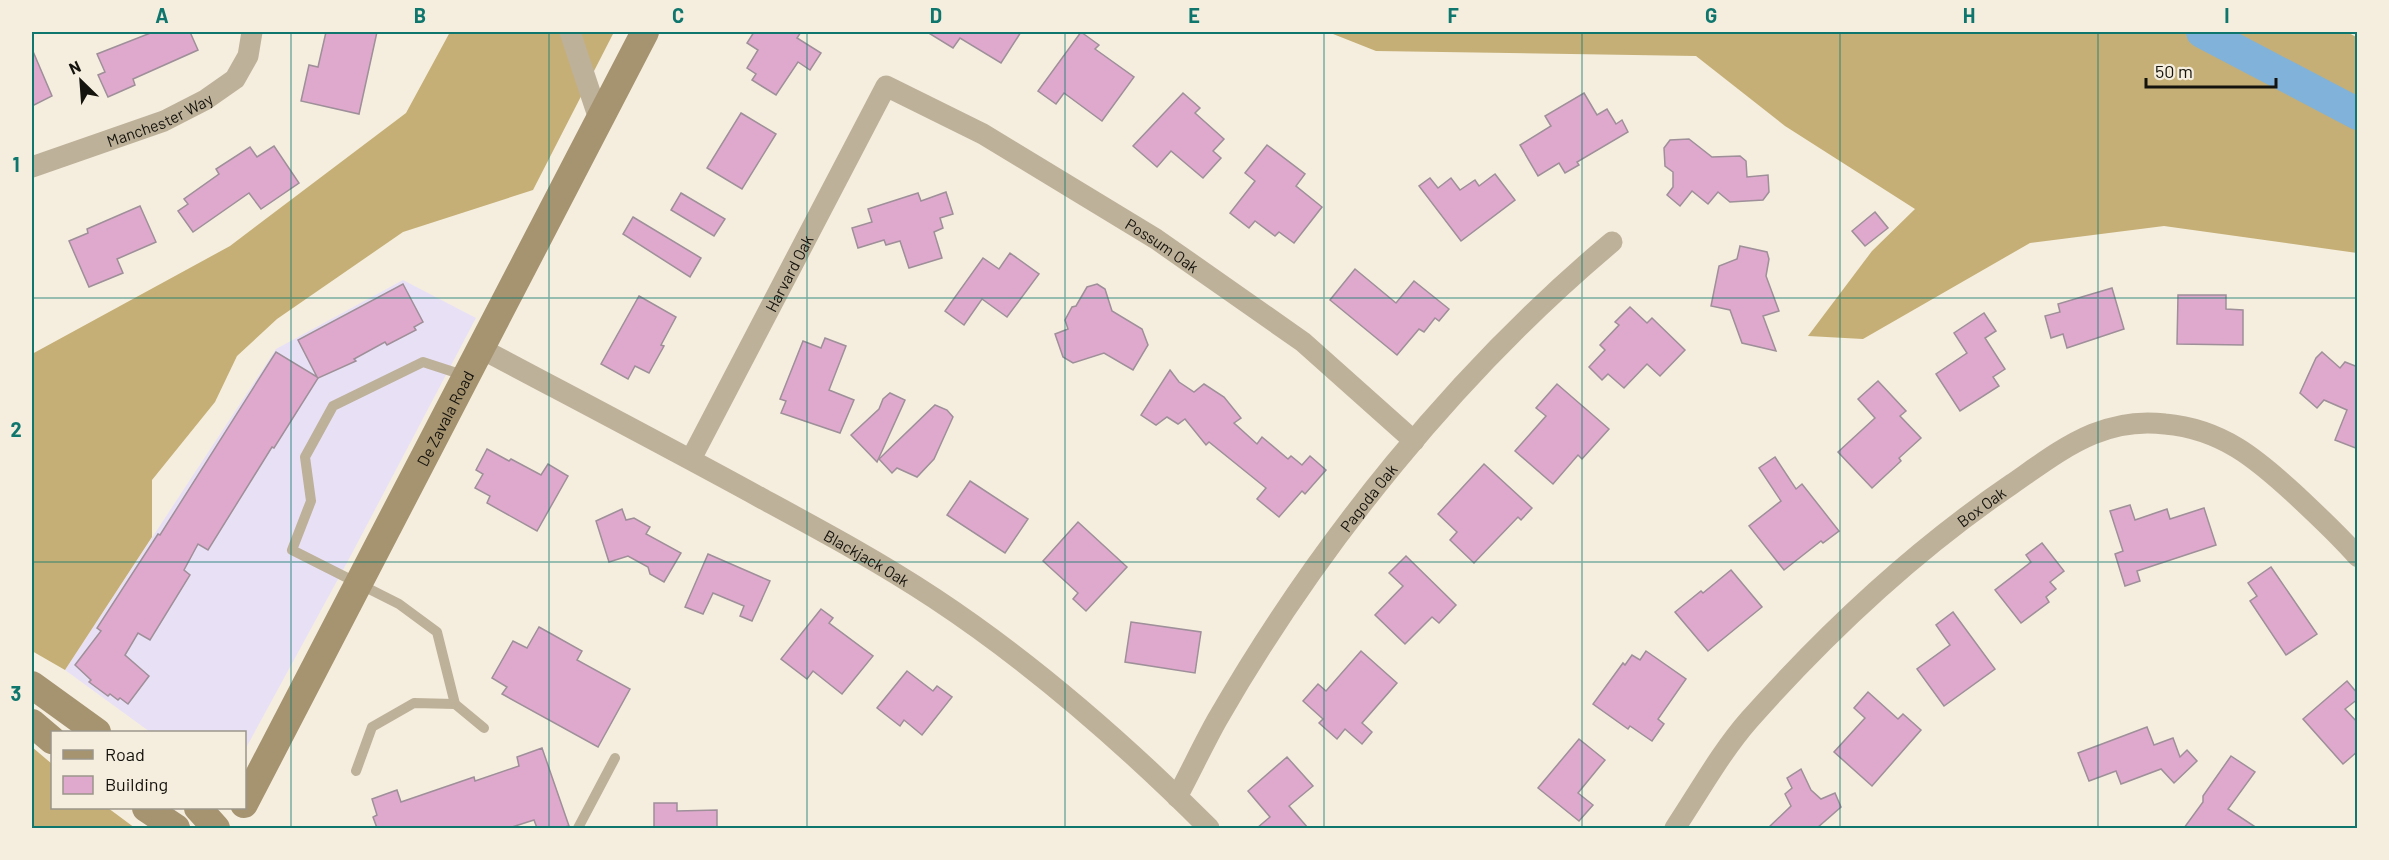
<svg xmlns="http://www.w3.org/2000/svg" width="2389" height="860" viewBox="0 0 2389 860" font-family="Barlow,sans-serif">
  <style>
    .commercial { fill: #e8e1f6 }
    .forest { fill: #c5af76 }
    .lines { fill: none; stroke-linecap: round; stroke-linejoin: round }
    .river { stroke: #81b2da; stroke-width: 32 }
    .building { fill: #dfa9cd; stroke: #9e8f99; stroke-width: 1.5 }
    .service { stroke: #beb19a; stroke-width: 10 }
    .minor { stroke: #beb19a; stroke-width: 21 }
    .secondary { stroke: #a69370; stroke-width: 28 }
    .grid { fill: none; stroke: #0f766e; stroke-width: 1.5; stroke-opacity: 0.55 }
    .labels { text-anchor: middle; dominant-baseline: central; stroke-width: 6; stroke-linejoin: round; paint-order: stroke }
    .street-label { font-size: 16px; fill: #15130d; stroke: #f5eede }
    .neatline { fill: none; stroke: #0f766e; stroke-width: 2 }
    .grid-label { font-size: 20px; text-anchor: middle; font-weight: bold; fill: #0f766e }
  </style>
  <rect width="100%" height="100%" fill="#f5eede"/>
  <!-- commercial -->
  <polygon class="commercial" points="403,280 476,318 349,559 246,748 245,749 244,732 150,732 65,670 276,349"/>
  <!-- forest -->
  <g class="forest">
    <polygon points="450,32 614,32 533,190 403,232 277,319 237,356 215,402 152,480 152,537 65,670 32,651 32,354 230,246 406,113"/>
    <polygon points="1328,32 2347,32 2358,38 2357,253 2164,226 2030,243 1863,339 1808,336 1872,251 1915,209 1785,126 1696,56 1376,51"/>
    <polygon points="32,747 52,764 52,808 108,808 135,828 32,828"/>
  </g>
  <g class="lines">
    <!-- river -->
    <polyline class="river" points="2202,32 2358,114"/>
  </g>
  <!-- building -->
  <g class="building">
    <polygon points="153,32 190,32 198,50 133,79 135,85 108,97 98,75 105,72 97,54"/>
    <polygon points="326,32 377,32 359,114 301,101 309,65 318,67"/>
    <polygon points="754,32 801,32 797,38 821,53 810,70 798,62 776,95 752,80 756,74 747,68 758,50 747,43"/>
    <polygon points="927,32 1021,32 1001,63 960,38 953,48"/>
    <polygon points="1081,32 1099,45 1095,49 1134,77 1102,121 1064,93 1056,104 1038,91"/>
    <polygon points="32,49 52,96 32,106"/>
    <polygon points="1183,93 1200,108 1195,113 1224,139 1213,151 1221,158 1203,178 1171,151 1157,167 1133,146"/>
    <polygon points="1584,93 1597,115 1607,109 1616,124 1622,120 1628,132 1577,162 1579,165 1565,173 1559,163 1538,176 1520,145 1551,126 1545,116"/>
    <polygon points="741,113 776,134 742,189 707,168"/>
    <polygon points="1689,139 1712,157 1740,156 1746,161 1747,177 1768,175 1769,192 1763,200 1730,202 1718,192 1708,204 1692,191 1680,206 1667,195 1673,187 1673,172 1665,166 1664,148 1670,140"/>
    <polygon points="1267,145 1305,174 1296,186 1322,207 1294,243 1279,232 1275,236 1255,221 1249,228 1230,213 1255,181 1245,173"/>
    <polygon points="274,146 299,183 261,209 249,193 193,232 178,211 188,204 184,199 219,174 216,169 250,147 257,157"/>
    <polygon points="1495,174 1515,200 1461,241 1419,186 1430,178 1438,188 1451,178 1460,190 1475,180 1479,186"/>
    <polygon points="946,192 953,214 940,218 943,228 934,232 942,258 909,268 900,241 886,245 884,240 858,248 852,228 872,222 868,209 918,193 921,201"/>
    <polygon points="681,193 725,219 714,236 671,210"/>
    <polygon points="140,206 156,242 117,259 123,273 89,287 69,241 88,233 87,229"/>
    <polygon points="1875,212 1888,228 1865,246 1852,231"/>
    <polygon points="633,217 701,258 690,277 623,234"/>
    <polygon points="1740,246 1767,252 1769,259 1766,276 1779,311 1763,316 1776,351 1742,343 1730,310 1711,306 1719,266 1737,259"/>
    <polygon points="1010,253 1039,274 1007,317 982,299 964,325 945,311 983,258 999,269"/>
    <polygon points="1355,269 1396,303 1414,281 1449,309 1439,321 1435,318 1424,332 1419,329 1397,355 1330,300"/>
    <polygon points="403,284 423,322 414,327 416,330 387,345 385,342 354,359 356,361 318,378 274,448 272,447 208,550 198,544 184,570 190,575 150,640 138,633 125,655 149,676 128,704 120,698 118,700 110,694 108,696 89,682 91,680 75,665 101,631 97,628 158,534 160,535 276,352 317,377 298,340"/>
    <polygon points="1097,284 1105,289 1112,311 1142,329 1148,345 1133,370 1104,353 1073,363 1063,357 1055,334 1068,329 1065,320 1072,307 1076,306 1087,287"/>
    <polygon points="2112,288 2124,329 2067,348 2063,334 2051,338 2045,316 2060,312 2058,304"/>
    <polygon points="2178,295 2226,295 2226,309 2243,310 2243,345 2177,344"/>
    <polygon points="639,296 676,317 661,345 664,346 649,373 635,366 628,379 601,364"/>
    <polygon points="1630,307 1647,323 1652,318 1685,350 1660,376 1647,364 1624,388 1608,374 1602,380 1589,367 1605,350 1600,345 1619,325 1615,322"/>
    <polygon points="1984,313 1996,331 1985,338 2005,369 1993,377 1999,386 1960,411 1936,374 1967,353 1954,333"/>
    <polygon points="825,338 846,346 829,390 854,400 840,433 781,413 786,401 780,399 803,341 821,348"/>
    <polygon points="2322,352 2340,368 2345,362 2358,367 2358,449 2335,440 2347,410 2324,400 2317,408 2300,393 2316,358"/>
    <polygon points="1170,370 1179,382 1194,392 1204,384 1224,397 1241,418 1234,423 1257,444 1262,437 1288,459 1291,456 1302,465 1310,456 1326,470 1305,494 1302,491 1279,517 1257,499 1266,488 1209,442 1206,445 1185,419 1178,424 1167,417 1156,425 1141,415"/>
    <polygon points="1878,381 1906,411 1900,416 1921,438 1899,458 1901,461 1872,488 1838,452 1875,418 1858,399"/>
    <polygon points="1557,384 1609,429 1582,459 1578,455 1553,484 1515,451 1546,416 1536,408"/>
    <polygon points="890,393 905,400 877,462 851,435 879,409 883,399"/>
    <polygon points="935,405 947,410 953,417 934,459 917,477 897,468 892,473 879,459"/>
    <polygon points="487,449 509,461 511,459 541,475 548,464 568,476 537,531 487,503 490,496 475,488 483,474 476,470"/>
    <polygon points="1775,457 1796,489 1802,484 1839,531 1823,543 1821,541 1784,570 1749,526 1781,501 1759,468"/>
    <polygon points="1484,464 1532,508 1521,520 1518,517 1474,563 1450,540 1457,532 1438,514"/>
    <polygon points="970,481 1028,519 1005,553 947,515"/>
    <polygon points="2130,505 2135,520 2167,509 2170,519 2204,508 2216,545 2137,571 2140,581 2125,586 2115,554 2123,551 2110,511"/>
    <polygon points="622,509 626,520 634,518 650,527 646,534 681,553 664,582 650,574 648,567 628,556 609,562 596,521"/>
    <polygon points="1078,522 1127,567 1086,611 1073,599 1078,593 1043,561"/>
    <polygon points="2042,543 2064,571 2050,582 2056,589 2046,597 2049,602 2021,623 1995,590 2031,562 2026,555"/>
    <polygon points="708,554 770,581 752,621 740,616 744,606 713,593 703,614 685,607"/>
    <polygon points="1406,556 1456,605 1439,623 1432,617 1405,644 1375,615 1403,586 1389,573"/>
    <polygon points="2271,567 2317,634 2286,655 2250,601 2257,596 2248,583"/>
    <polygon points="1731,570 1762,607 1708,651 1675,612 1701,591 1703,593"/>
    <polygon points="821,609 833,618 829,623 873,656 842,694 813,671 807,679 781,659"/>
    <polygon points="1953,612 1995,669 1944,706 1917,669 1950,645 1936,625"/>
    <polygon points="1131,622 1201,632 1195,673 1125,662"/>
    <polygon points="539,627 582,651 577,660 630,689 598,747 502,694 507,687 492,678 513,641 527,648"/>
    <polygon points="1361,651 1397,683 1362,723 1372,732 1362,744 1345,729 1337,739 1319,723 1323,719 1303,701 1318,684 1326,691"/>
    <polygon points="1646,651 1686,679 1658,719 1664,724 1652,741 1630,726 1628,729 1593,704 1623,663 1625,665 1632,655 1640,660"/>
    <polygon points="907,671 933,691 937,686 952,697 922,735 904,720 900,726 877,708"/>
    <polygon points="2347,681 2358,694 2358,699 2345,709 2358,723 2358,751 2343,764 2303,719"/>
    <polygon points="1868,692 1898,719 1903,714 1921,730 1872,786 1834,752 1865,718 1854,708"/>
    <polygon points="2147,727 2154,745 2173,738 2180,757 2187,750 2197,761 2174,783 2161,769 2121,784 2116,771 2089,781 2078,753"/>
    <polygon points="1579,739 1605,760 1578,793 1593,805 1579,821 1538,788"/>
    <polygon points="542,748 569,826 560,828 537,828 534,820 509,828 377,828 373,817 377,815 372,799 397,790 401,802 474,777 475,781 519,766 517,757"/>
    <polygon points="2231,756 2255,772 2228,809 2257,828 2184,828 2203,802 2203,796"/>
    <polygon points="1287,757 1313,786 1289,806 1308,828 1257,828 1270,817 1248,791"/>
    <polygon points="1801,769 1811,790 1821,799 1835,793 1841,807 1817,828 1768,828 1791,806 1785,794 1792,788 1787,778"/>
    <polygon points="654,803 677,803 677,811 717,810 717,828 654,828"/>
  </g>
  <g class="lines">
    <!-- service -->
    <g class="service">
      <polyline points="466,376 423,362 333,406 305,457 311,501 292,550 399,604 437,632 455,704 484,728"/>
      <polyline points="356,771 372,727 414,703 455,704"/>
      <polyline points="578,828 615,758"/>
    </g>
    <!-- minor -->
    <g class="minor">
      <polyline points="570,32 599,119"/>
      <path id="s1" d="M32,167L164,121L205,100L235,79L248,56L252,32"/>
      <path id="s2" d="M480,348C574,398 668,447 761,498C820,530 878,561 934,598C1034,664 1125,744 1209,828"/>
      <path id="s3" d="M691,459L886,86L983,134L1156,239L1303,342L1414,441"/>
      <path id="s4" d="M1177,797C1191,771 1203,745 1217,720C1318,544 1457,372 1612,242"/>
      <path id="s5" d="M1675,828C1699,792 1721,752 1749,720C1828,631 1915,550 2012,484C2038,466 2064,446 2093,434C2115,425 2141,421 2165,424C2222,429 2257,459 2297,496C2318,516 2339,535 2358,557"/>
    </g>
    <!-- secondary -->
    <g class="secondary">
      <polyline points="32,685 97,732"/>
      <polyline points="32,723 52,740"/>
      <path id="s6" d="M244,804L645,32"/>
      <polyline points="146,808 176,828"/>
      <polyline points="198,808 216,828"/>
    </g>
  </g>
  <!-- grid -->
  <path class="grid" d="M291,32V828M549,32V828M807,32V828M1065,32V828M1324,32V828M1582,32V828M1840,32V828M2098,32V828M32,298H2358M32,562H2358"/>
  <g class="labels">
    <!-- street labels -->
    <g class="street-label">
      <text stroke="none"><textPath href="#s1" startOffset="136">Manchester Way</textPath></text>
      <text stroke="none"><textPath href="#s3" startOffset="740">Possum Oak</textPath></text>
      <text stroke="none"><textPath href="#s3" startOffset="210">Harvard Oak</textPath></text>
      <text stroke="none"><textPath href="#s6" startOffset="435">De Zavala Road</textPath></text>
      <text stroke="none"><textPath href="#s4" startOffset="356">Pagoda Oak</textPath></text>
      <text stroke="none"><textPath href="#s5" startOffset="447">Box Oak</textPath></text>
      <text stroke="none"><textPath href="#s2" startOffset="440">Blackjack Oak</textPath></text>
    </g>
  </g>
  <!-- border -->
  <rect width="2389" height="860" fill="none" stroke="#f5eede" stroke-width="66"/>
  <!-- legend -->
  <rect x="51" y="731" width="195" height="78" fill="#f5eede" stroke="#9b968a" stroke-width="1.5"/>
  <rect x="63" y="750" width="30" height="9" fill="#a69370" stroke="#9b968a" stroke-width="1.5"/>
  <text x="105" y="761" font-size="18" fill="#15130d">Road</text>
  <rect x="63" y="776" width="30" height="18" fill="#dfa9cd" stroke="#9b968a" stroke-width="1.5"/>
  <text x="105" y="791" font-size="18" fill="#15130d">Building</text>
  <!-- north arrow -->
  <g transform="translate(81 81) rotate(335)" stroke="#f5eede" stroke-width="4.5" paint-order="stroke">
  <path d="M0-4.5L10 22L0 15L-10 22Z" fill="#15130d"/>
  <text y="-9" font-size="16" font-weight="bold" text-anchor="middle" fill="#15130d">N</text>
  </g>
  <!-- scale -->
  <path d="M2146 78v9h130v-9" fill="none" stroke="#15130d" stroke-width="3"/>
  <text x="2155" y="78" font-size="18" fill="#15130d" stroke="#f5eede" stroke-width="4.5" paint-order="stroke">50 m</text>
  <rect x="33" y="33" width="2323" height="794" class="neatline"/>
  <g class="grid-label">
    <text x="162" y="23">A</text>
    <text x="420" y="23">B</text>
    <text x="678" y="23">C</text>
    <text x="936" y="23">D</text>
    <text x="1194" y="23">E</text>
    <text x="1453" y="23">F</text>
    <text x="1711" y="23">G</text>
    <text x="1969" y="23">H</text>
    <text x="2227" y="23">I</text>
    <text x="16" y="172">1</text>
    <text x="16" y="437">2</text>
    <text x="16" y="701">3</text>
  </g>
</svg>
